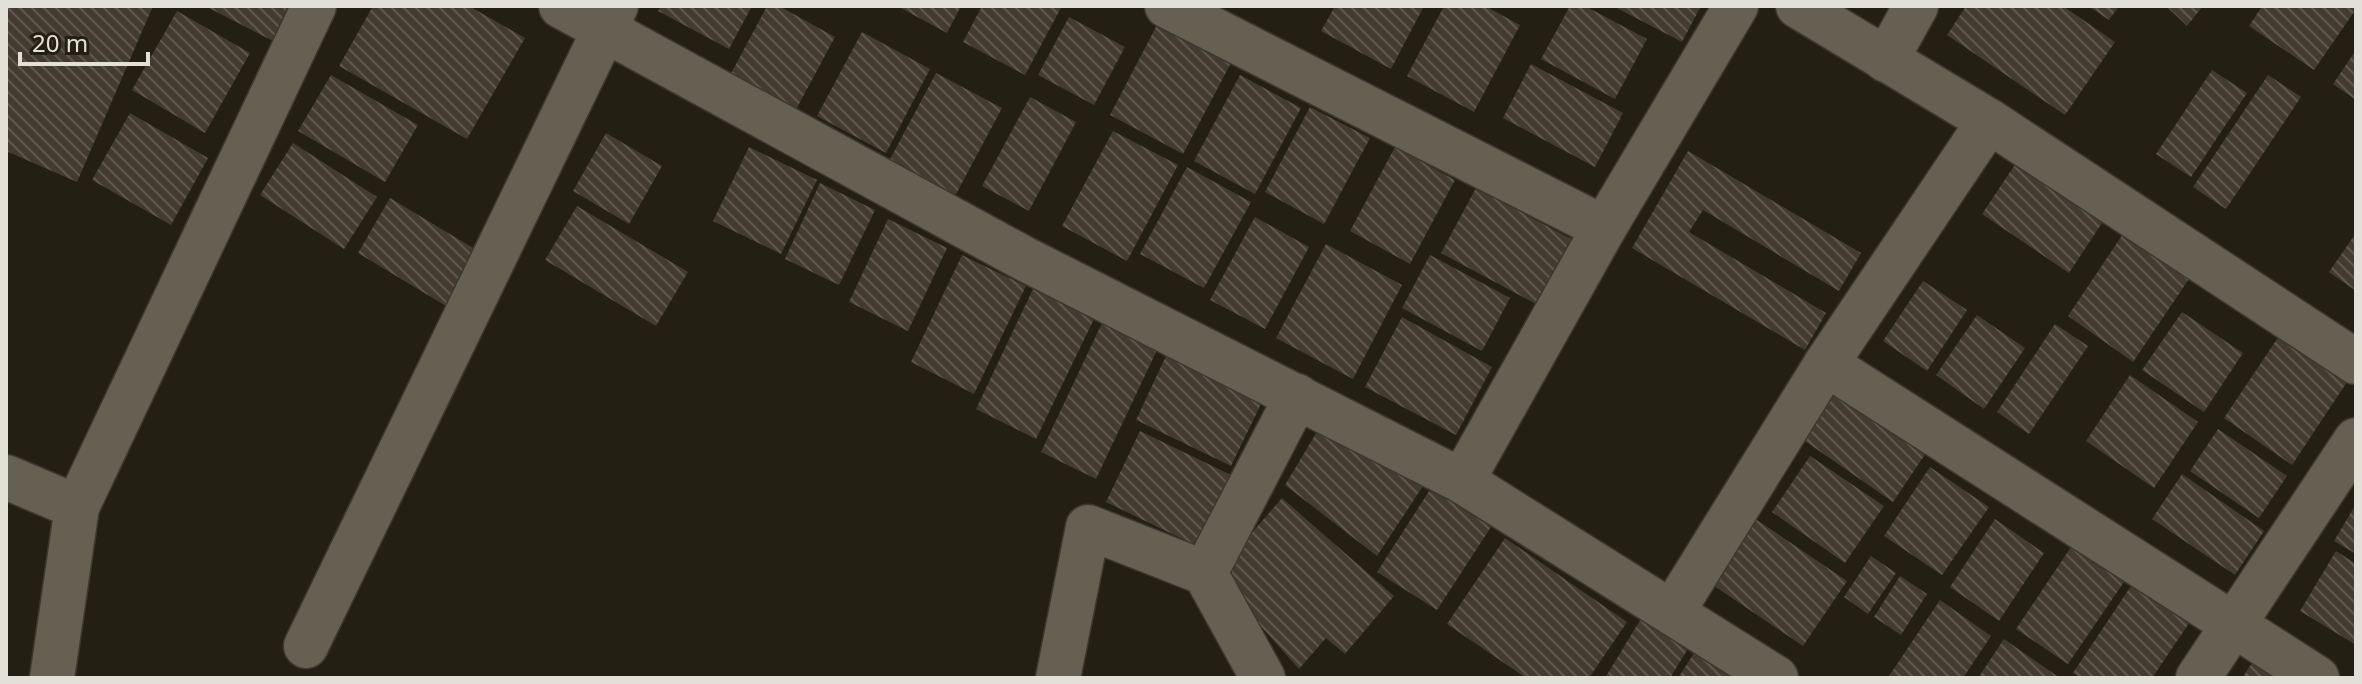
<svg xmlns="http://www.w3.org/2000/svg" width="2362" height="684" viewBox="0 0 2362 684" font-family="'Noto Sans',sans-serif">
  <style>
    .building { fill: url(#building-back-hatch) }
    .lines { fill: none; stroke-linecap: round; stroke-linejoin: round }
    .street-casing { stroke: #3b3830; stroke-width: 47 }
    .street { stroke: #656052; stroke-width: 44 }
  </style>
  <defs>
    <pattern id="building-back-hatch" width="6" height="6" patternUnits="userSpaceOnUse" patternTransform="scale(2)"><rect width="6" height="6" fill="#443b30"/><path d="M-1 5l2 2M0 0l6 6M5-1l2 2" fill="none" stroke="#5f574d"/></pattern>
  </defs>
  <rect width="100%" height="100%" fill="#231f13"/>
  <!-- building -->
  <g class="building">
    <polygon points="6,6 153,6 77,182 6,151"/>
    <polygon points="205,6 301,6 281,45"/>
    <polygon points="373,6 469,6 525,38 467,139 339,66"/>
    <polygon points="661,6 752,6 729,49 658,11"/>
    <polygon points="767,6 779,6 835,37 792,117 727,81"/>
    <polygon points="897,6 961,6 947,33"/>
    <polygon points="982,6 1062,6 1025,75 963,42"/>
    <polygon points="1335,6 1424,6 1391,69 1321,31"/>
    <polygon points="1444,6 1485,6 1520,25 1474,112 1407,76"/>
    <polygon points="1570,6 1585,6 1647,39 1615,99 1541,59"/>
    <polygon points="1613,6 1701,6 1682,42"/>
    <polygon points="1966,6 2063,6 2115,42 2065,115 1947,35"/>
    <polygon points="2088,6 2119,6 2109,20"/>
    <polygon points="2166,6 2203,6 2187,26"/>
    <polygon points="2262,6 2356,6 2356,9 2314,70 2249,26"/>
    <polygon points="177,11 250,53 205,133 132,90"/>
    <polygon points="1069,17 1125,47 1094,105 1038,75"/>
    <polygon points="1160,19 1233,59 1183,154 1110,115"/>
    <polygon points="862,32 930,69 886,153 817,116"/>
    <polygon points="2356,50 2356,100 2333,84"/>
    <polygon points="1531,64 1623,113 1595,167 1503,118"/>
    <polygon points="2212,70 2247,93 2191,177 2156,154"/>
    <polygon points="936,73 1002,108 954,198 888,163"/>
    <polygon points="331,75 418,125 385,182 298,131"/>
    <polygon points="1240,75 1301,108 1255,194 1194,161"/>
    <polygon points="2268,75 2301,97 2226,209 2193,187"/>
    <polygon points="1030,97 1076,122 1029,211 982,186"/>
    <polygon points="1310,107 1370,138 1324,224 1265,192"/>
    <polygon points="130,113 208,158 171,225 92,180"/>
    <polygon points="1113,131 1178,165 1127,261 1062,226"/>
    <polygon points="606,133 662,166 629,224 573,191"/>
    <polygon points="293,143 377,197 344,249 260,195"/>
    <polygon points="749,147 817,180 781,254 713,221"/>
    <polygon points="1395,147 1455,180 1410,264 1350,231"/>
    <polygon points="1688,151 1861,253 1839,291 1703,210 1689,232 1826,313 1805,350 1632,248"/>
    <polygon points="2018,160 2104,220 2069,273 1982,214"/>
    <polygon points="1187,167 1251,202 1204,288 1140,254"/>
    <polygon points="820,183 875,210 839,285 785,259"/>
    <polygon points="1476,188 1571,239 1536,304 1441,253"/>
    <polygon points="390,198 488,257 456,312 358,253"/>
    <polygon points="577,206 688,272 656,326 545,260"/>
    <polygon points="1255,217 1309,247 1265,329 1210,300"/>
    <polygon points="888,219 947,248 908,331 849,302"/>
    <polygon points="2129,225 2195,270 2133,362 2068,316"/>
    <polygon points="2356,233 2356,291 2329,272"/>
    <polygon points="1326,244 1402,285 1353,379 1276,338"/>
    <polygon points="962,255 1026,286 974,394 911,362"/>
    <polygon points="1430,255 1510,298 1482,351 1402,308"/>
    <polygon points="1923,281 1967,310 1927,371 1883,341"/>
    <polygon points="1033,289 1094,319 1036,439 976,409"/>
    <polygon points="2182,312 2243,353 2204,412 2142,370"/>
    <polygon points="1977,315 2025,348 1984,409 1936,375"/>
    <polygon points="1402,317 1492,367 1456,435 1365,387"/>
    <polygon points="1102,323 1157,350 1096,479 1041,452"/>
    <polygon points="2055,324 2088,346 2029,434 1997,412"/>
    <polygon points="2283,330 2351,376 2292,465 2224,418"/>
    <polygon points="1166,356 1262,402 1231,466 1136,420"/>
    <polygon points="2130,375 2198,422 2154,488 2086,441"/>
    <polygon points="1839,385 1930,447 1893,502 1802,439"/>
    <polygon points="2218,429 2287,476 2259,518 2190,471"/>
    <polygon points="1318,430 1423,486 1377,556 1285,485"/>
    <polygon points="1140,431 1231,475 1197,546 1106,502"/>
    <polygon points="1810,456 1884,506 1845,563 1772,512"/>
    <polygon points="1930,467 1989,507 1942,575 1884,536"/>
    <polygon points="2182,474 2264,531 2235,575 2152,519"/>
    <polygon points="1431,488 1491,527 1437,610 1377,572"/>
    <polygon points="1282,498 1394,596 1345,654 1326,638 1299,669 1215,575"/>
    <polygon points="2356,504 2356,554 2334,541"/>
    <polygon points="1754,518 1847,581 1803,646 1710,583"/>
    <polygon points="1995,519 2044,553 1999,621 1950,587"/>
    <polygon points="1505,538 1627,622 1589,678 1526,678 1447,624"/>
    <polygon points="2075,541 2128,576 2068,664 2016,629"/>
    <polygon points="2336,551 2356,564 2356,645 2300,611"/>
    <polygon points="1871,556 1896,573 1868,614 1844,597"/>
    <polygon points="1900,576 1927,594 1901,635 1874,617"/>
    <polygon points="2137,577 2194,616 2152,678 2081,678 2073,673"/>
    <polygon points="1940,600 1991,636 1963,678 1892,678 1889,676"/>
    <polygon points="1642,617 1689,647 1670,678 1605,678"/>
    <polygon points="2004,639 2060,678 1978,678"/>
    <polygon points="1696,650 1739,678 1678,678"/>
    <polygon points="2260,651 2301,678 2242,678"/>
  </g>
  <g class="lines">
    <!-- street casing -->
    <g class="street-casing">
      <g id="street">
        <polyline points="561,6 1025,259 1462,481 1776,678"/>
        <polyline points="1167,6 1604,228"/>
        <polyline points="1798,6 1989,121 2356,362"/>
        <polyline points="1886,60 1916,6"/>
        <polyline points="1826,364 2317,678"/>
        <polyline points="6,477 77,507"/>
        <polyline points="1462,481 1604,228 1736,6"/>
        <polyline points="1205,573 1263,678"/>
        <polyline points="1673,611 1826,364 1989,121"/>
        <polyline points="306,646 616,6"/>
        <polyline points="52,678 77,507 314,6"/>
        <polyline points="1058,678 1088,527 1205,573 1297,396"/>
        <polyline points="2198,678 2356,440"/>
      </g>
    </g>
    <!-- street -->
    <use href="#street" class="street"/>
  </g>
  <!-- border -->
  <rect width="2362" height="684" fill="none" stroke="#e3e0d8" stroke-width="16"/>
  <!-- scale -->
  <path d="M20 52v12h128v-12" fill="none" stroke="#e3e0d8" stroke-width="4"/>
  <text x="32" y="52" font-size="24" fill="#e3e0d8" stroke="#231f13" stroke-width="6" paint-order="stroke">20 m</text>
</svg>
